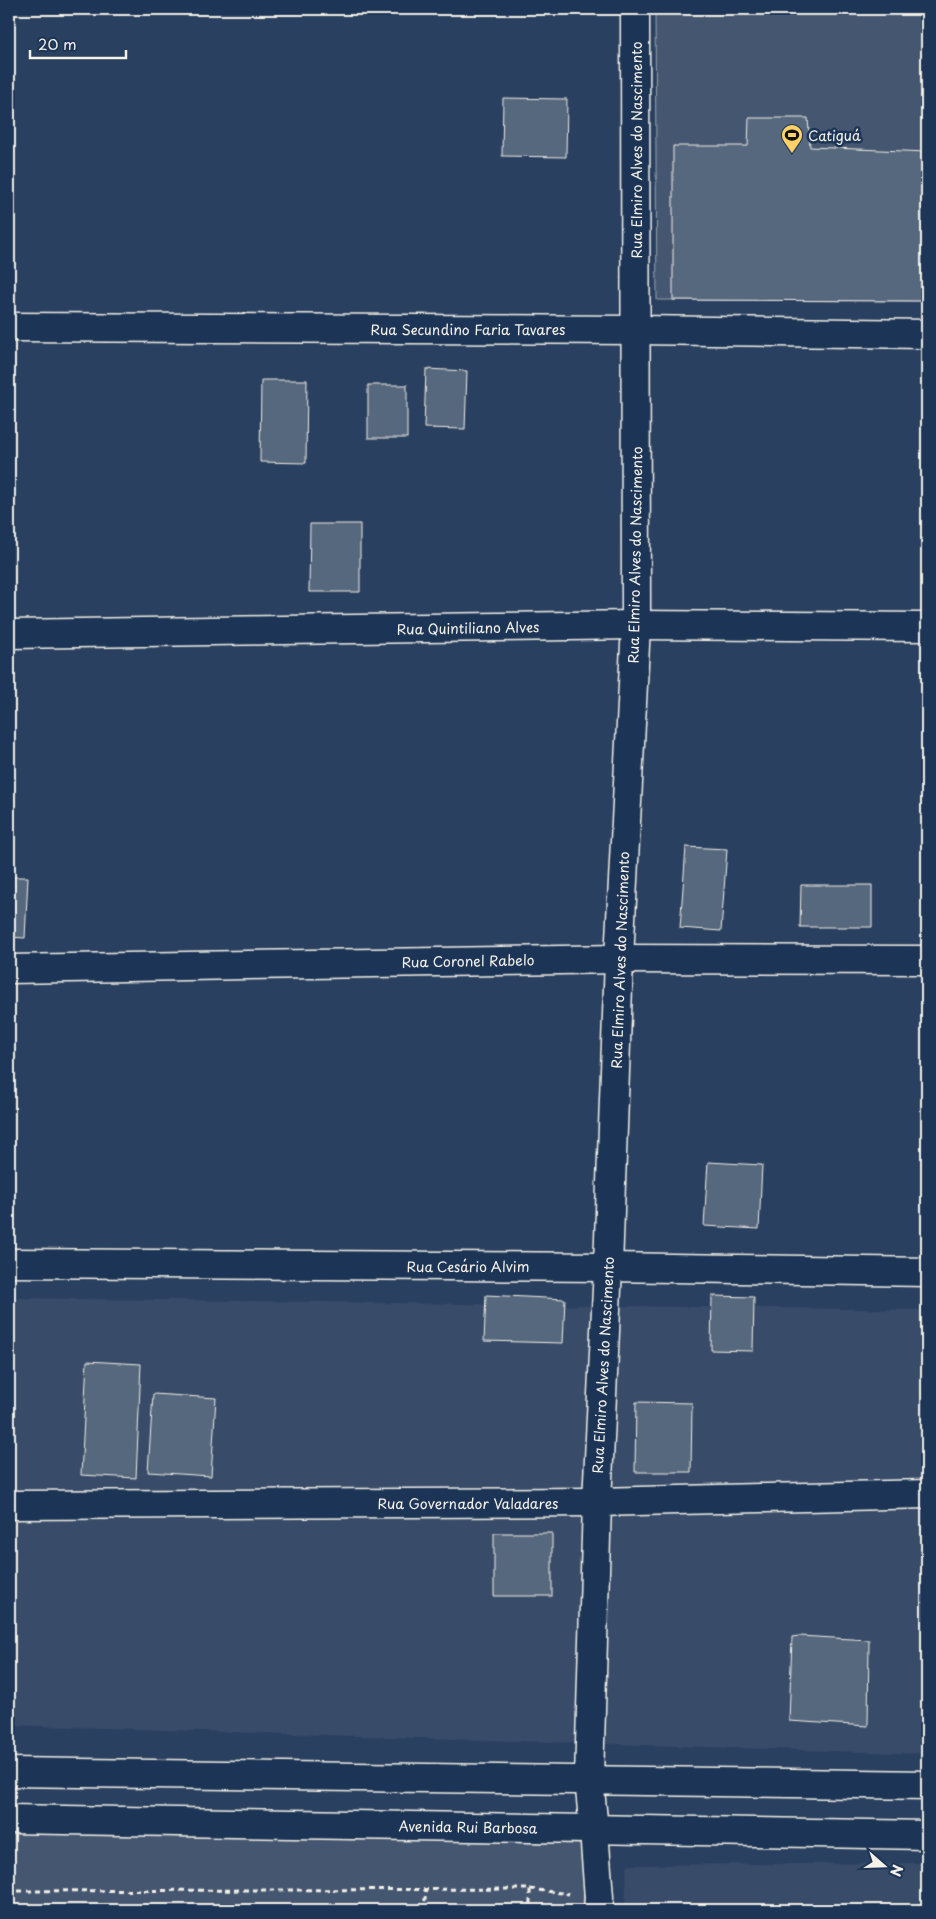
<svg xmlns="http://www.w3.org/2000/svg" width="936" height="1919" viewBox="0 0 936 1919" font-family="'Playpen Sans',sans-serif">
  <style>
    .built { fill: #374c69 }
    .green { fill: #445771; stroke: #9ca4ac }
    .building { fill: #56677d; stroke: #f4f1e8 }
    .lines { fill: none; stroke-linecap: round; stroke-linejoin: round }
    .minor-casing { stroke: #f4f1e8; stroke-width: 31 }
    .tertiary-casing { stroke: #f4f1e8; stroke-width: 31 }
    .path { stroke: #f4f1e8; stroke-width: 3; stroke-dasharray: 5 4; stroke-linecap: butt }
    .minor { stroke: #1d3557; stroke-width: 28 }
    .tertiary { stroke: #1d3557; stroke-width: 28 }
    .labels { text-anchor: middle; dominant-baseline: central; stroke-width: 5; stroke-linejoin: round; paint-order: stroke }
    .poi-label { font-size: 14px; fill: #f4f1e8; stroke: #1d3557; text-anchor: start }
    .street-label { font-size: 14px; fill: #f4f1e8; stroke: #1d3557 }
  </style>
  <rect width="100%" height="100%" fill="#2a4060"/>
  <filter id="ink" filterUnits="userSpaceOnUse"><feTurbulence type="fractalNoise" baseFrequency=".02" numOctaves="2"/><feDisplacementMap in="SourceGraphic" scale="10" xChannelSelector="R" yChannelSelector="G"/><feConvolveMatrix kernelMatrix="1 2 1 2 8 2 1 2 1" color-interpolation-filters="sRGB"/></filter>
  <g filter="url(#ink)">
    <!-- built -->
    <g class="built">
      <polygon points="9,1298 927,1310 927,1754 9,1725"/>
      <polygon points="927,1863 927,1910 625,1910 627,1865"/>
    </g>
    <!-- green -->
    <g class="green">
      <polygon points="655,9 927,9 927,301 657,300"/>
      <polygon points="9,1832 585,1844 583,1910 9,1910"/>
    </g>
    <!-- building -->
    <g class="building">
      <polygon points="503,98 567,99 566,157 502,156"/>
      <polygon points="749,118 808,118 810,147 927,152 927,301 673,300 673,146 748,146"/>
      <polygon points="426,369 467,371 465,429 424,428"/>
      <polygon points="261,380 307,380 306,463 260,462"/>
      <rect x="368" y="385" width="39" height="53"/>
      <polygon points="310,524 360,524 360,592 309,592"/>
      <polygon points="686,847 727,849 721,931 680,928"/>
      <polygon points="9,877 28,877 25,938 9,937"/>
      <polygon points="801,885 872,885 872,927 800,927"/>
      <polygon points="708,1162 762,1165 759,1229 704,1226"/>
      <polygon points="486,1295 565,1299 563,1343 484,1341"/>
      <polygon points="712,1296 754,1297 753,1351 711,1350"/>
      <polygon points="87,1361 141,1364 136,1478 81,1475"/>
      <polygon points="153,1394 216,1398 211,1476 148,1472"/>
      <polygon points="636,1402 692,1403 691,1472 635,1472"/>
      <rect x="494" y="1533" width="58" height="63"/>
      <polygon points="799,1636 869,1640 868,1726 789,1721 792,1637"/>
    </g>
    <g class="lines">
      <!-- minor casing -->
      <g class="minor-casing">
        <g id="minor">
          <polyline points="9,327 637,330 927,334"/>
          <polyline points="9,634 636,625 927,627"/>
          <polyline points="9,969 619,959 927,960"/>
          <polyline points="9,1263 608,1267 927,1272"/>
          <polyline points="9,1505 597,1502 927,1494"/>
          <polyline points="598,1910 599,1898 594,1830 589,1779 597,1502 608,1267 619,959 636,625 635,9"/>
        </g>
      </g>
      <!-- tertiary casing -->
      <g class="tertiary-casing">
        <g id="tertiary">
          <polyline points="9,1772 927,1785"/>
          <polyline points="9,1819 927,1835"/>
        </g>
      </g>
      <!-- path -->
      <g class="path">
        <polyline points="530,1889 569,1894"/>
        <polyline points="9,1891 530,1889 530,1910"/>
        <polyline points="424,1910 426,1889"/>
      </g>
      <!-- minor -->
      <use href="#minor" class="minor"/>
      <!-- tertiary -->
      <use href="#tertiary" class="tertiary"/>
    </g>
  </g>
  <!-- icons -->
  <defs>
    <g id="stadium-pin" transform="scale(1.125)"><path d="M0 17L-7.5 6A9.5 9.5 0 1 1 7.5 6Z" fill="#ffd166" stroke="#1d3557"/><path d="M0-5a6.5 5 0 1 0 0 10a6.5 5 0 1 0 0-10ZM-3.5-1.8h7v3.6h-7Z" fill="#111"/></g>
  </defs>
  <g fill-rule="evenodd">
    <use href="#stadium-pin" x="792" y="135"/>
  </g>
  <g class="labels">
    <!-- poi labels -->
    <g class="poi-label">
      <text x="808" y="135">Catiguá</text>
    </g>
    <!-- street labels -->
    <g class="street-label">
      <text transform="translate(636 150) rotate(-90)">Rua Elmiro Alves do Nascimento</text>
      <text x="468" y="329">Rua Secundino Faria Tavares</text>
      <text transform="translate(635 555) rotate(-89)">Rua Elmiro Alves do Nascimento</text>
      <text transform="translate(468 628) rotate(-1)">Rua Quintiliano Alves</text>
      <text transform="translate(620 960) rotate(-88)">Rua Elmiro Alves do Nascimento</text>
      <text transform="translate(468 961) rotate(-1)">Rua Coronel Rabelo</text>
      <text x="468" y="1266">Rua Cesário Alvim</text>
      <text transform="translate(603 1365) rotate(-87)">Rua Elmiro Alves do Nascimento</text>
      <text x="468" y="1503">Rua Governador Valadares</text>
      <text transform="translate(468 1827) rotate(1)">Avenida Rui Barbosa</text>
    </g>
  </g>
  <!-- margin -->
  <rect width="936" height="1919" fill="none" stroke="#1d3557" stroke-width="30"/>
  <rect x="15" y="15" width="906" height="1889" fill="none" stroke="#f4f1e8" stroke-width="2" filter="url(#ink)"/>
  <!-- north arrow -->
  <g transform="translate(884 1866) rotate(110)" stroke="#1d3557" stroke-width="4" paint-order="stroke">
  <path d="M0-4L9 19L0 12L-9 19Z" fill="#f4f1e8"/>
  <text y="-8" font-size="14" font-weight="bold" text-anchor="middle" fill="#f4f1e8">N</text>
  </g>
  <!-- scale -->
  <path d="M30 50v8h96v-8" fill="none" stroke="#f4f1e8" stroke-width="2.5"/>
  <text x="38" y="50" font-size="15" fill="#f4f1e8" stroke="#1d3557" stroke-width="4" paint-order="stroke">20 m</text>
</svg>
